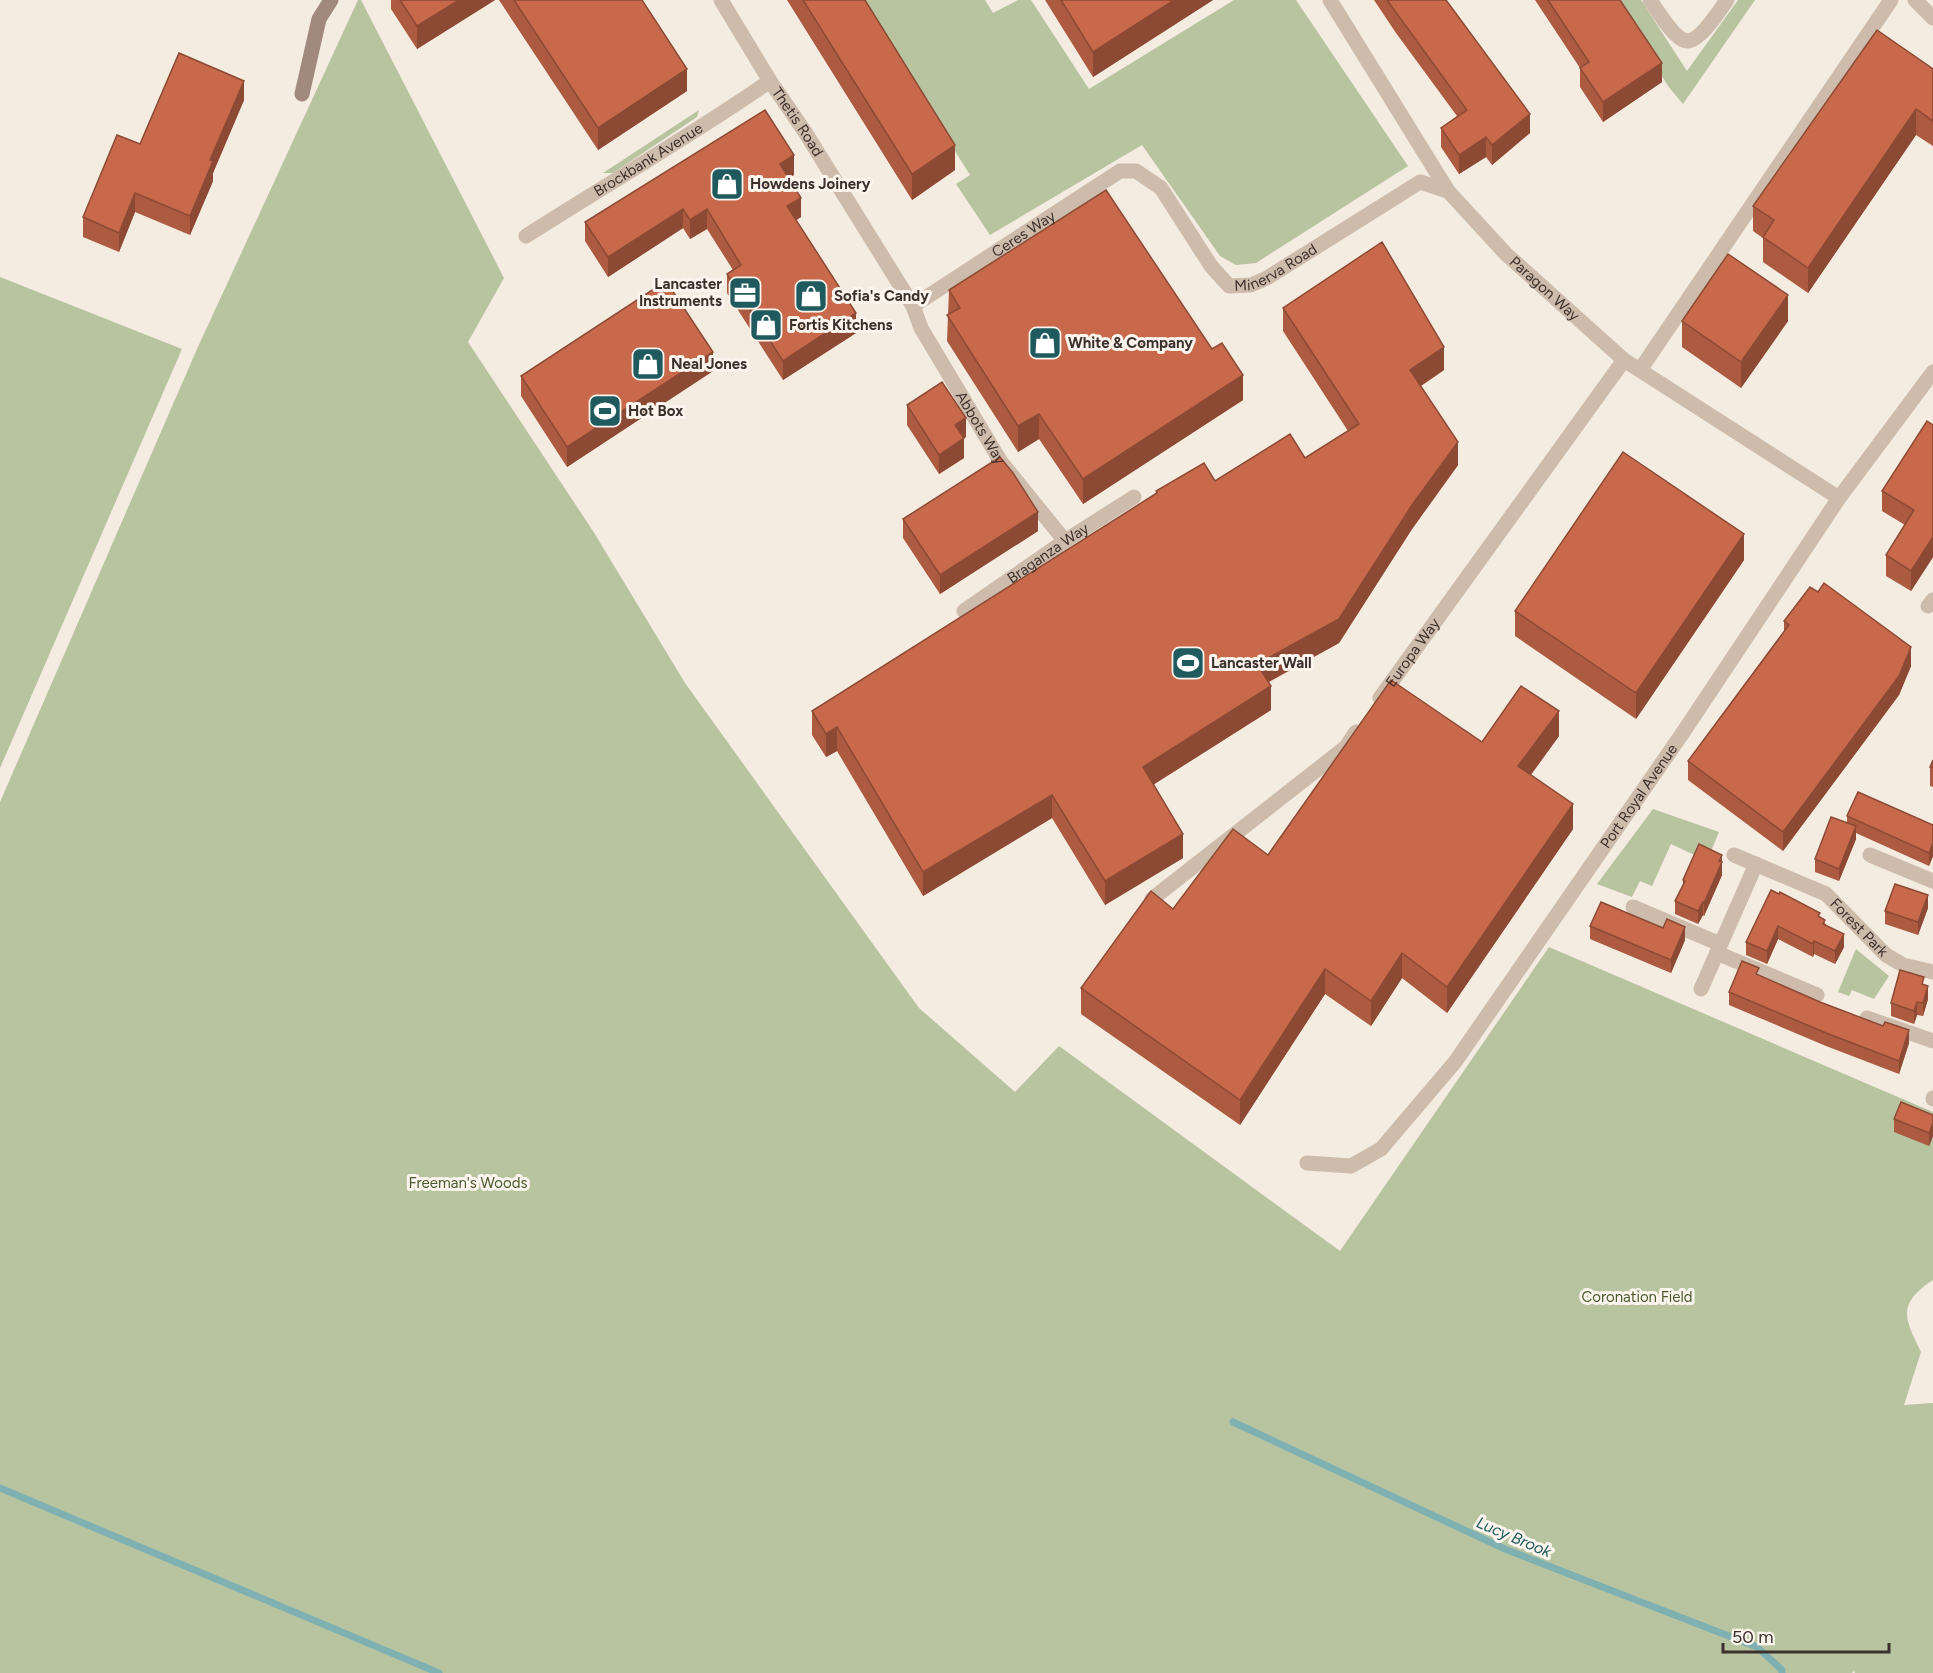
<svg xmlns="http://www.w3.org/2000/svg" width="1933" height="1673" viewBox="0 0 1933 1673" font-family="Figtree,sans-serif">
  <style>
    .green { fill: #b8c4a0 }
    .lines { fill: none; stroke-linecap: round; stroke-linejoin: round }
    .stream { stroke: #7fb0b2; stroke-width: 7 }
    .street { stroke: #cdbbac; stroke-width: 15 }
    .secondary { stroke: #a18a7d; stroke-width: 15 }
    .wall { fill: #ac5a40 }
    .shaded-wall { fill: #8c4a34 }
    .building { fill: #c8694b; stroke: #8c4a34; stroke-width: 1.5 }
    .labels { text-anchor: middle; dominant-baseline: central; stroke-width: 6; stroke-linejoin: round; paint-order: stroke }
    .street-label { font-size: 15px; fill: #3b302b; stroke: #fbf5ee }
    .poi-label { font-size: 15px; font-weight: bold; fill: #3b302b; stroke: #fbf5ee; text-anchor: start }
    .park-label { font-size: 15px; fill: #4a5a2e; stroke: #fbf5ee }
    .water-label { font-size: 16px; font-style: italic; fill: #1f5a5e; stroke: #fbf5ee }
  </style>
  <rect width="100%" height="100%" fill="#f4ebe1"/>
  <!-- green -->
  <g class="green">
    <path d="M358,0H361L504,278L468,342L593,531L685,683L919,1008L1015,1092L1059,1046L1340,1251L1549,947L1933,1112V1280C1897,1304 1904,1318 1921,1352L1904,1405L1933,1403V1673H1855L1854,1671L1852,1673H0V802L197,349Z"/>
    <polygon points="860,0 985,0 993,13 1018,0 1031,0 1089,89 1234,0 1296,0 1408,166 1256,263 1236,265 1220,256 1142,145 990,235 956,184 970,175"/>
    <polygon points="1615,0 1641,0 1687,71 1738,0 1755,0 1683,104 1668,86"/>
    <polygon points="699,110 697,117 613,173 603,173"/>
    <polygon points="0,277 182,349 0,768"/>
    <polygon points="1653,809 1719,832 1707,861 1671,844 1652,886 1640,881 1632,897 1597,884"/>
    <polygon points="1856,949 1889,976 1874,999 1852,990 1849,996 1838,992"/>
  </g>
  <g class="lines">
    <!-- stream -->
    <g class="stream">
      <polyline points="1233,1422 1505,1549 1757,1647 1782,1670 1782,1673"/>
      <polyline points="0,1488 439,1673"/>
    </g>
    <!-- street -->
    <g class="street">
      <path id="s1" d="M721,0L770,81L805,132L913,306L921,328L1001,462L1065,541"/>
      <path id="s2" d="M1330,0L1448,191L1506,254L1624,360L1839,498"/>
      <path d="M1650,0C1657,10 1675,41 1688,41C1701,40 1720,10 1727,0"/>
      <polyline points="1915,0 1933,18"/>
      <path id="s3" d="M526,236C607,184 691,136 770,81"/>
      <path id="s4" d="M913,306L1120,171H1136L1161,188L1211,266L1229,286L1251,285L1267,278L1420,182L1448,191"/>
      <polyline points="1640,370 1891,0"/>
      <polyline points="1928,606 1933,600"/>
      <path id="s5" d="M964,611L1065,541L1134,497"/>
      <path id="s6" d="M1380,698L1624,360"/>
      <path id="s7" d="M1734,855L1826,894L1886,955L1903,965L1933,972"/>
      <polyline points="1870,855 1933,881"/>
      <polyline points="1152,899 1346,747 1356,732"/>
      <polyline points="1633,907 1720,944"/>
      <polyline points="1717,953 1817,995"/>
      <polyline points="1701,989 1756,864"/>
      <polyline points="1867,1018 1933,1041"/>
      <polyline points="1933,1099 1933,1098"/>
      <path id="s8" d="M1307,1163L1351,1166L1381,1149L1455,1062L1684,731L1839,498L1933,372"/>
    </g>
    <!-- secondary -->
    <polyline class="secondary" points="302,94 319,19 331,0"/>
  </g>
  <!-- wall -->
  <g class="wall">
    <polygon points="391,0 495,0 417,49 391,9"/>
    <polygon points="499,0 642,0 687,91 598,150"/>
    <polygon points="787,0 865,0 955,170 912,200"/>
    <polygon points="1045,0 1213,0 1093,77"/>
    <polygon points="1374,0 1446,0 1530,133 1492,165 1486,157 1459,174 1441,147 1441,128 1457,116 1396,33"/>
    <polygon points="1535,0 1620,0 1662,82 1603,122 1580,87 1580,68"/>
    <polygon points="1933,69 1933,146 1916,135 1808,293 1763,262 1763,238 1753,231 1753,206"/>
    <polygon points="244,100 213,173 213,181 190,235 135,212 119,252 83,237 83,217 140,144"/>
    <polygon points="794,175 789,178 801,217 796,220 856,333 783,380 727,293 727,274 733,270 707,229 690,239 683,228 608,277 585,241 585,222"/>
    <polygon points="949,290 1243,400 1083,504 1039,439 1018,452 947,341"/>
    <polygon points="1283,308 1444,370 1421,386 1458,465 1412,529 1339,643 1269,682 1271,710 1153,785 1183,858 1105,905 1052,818 923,896 837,751 826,757 812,735 812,711 1156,494 1156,491 1215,481 1305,458 1348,431 1283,331"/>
    <polygon points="1682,321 1788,321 1741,388 1682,347"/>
    <polygon points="713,371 567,467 521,396 521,376"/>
    <polygon points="907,405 966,437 964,438 964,458 939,474 907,425"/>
    <polygon points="1933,425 1933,557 1911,591 1886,576 1886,555 1905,525 1882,511 1882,491"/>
    <polygon points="903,519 1038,531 940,594 903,538"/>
    <polygon points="1744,560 1636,719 1515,636 1515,611"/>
    <polygon points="1784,621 1911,666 1899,695 1783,851 1688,780 1688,761 1784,631"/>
    <polygon points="1559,736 1531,775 1573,829 1447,1013 1402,978 1371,1026 1325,994 1240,1125 1081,1014 1081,988 1173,909 1268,855 1482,742"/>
    <polygon points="1933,760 1933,787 1930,786 1930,767"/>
    <polygon points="1847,816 1933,825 1933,856 1929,866 1856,833 1856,839 1839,881 1815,872 1815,859 1847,823"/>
    <polygon points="1722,862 1722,875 1704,916 1703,915 1698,924 1675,914 1675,901 1683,886 1683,880"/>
    <polygon points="1771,890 1820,917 1844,947 1835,964 1814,954 1813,957 1778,939 1767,964 1746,955 1746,942"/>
    <polygon points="1928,908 1918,935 1885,924 1885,911"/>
    <polygon points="1590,926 1663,928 1685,940 1671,973 1590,939"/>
    <polygon points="1759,976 1909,1043 1899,1074 1826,1046 1729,1005 1729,992"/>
    <polygon points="1924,985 1928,999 1923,1016 1917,1015 1914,1024 1891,1016 1891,1003"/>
    <polygon points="1933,1115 1933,1136 1929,1146 1894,1132 1894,1119"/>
  </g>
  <!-- shaded-wall -->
  <g class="shaded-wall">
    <polygon points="459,0 495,0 417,49 417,26"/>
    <polygon points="1174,0 1213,0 1093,77 1093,52"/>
    <polygon points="1662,63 1662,82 1603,122 1603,102"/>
    <polygon points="687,69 687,91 598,150 598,128"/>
    <polygon points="244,81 244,100 213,173 213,181 190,235 190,216 210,160"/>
    <polygon points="1916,109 1916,135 1808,293 1808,268"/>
    <polygon points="1530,114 1530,133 1492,165 1492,145"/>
    <polygon points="1486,137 1486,157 1459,174 1459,155"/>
    <polygon points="955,145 955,170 912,200 912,174"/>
    <polygon points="794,155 794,175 780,183 780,164"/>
    <polygon points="135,193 135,212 119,252 119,233"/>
    <polygon points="801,198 801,217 787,226 787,206"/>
    <polygon points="683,209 683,228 608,277 608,257"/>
    <polygon points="707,209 707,229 690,239 690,220"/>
    <polygon points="1788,295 1788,321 1741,388 1741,362"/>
    <polygon points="856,313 856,333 783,380 783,361"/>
    <polygon points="1444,347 1444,370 1410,393 1410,370"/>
    <polygon points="713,352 713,371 567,467 567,447"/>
    <polygon points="1243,375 1243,400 1083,504 1083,479"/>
    <polygon points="1039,414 1039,439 1018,452 1018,426"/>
    <polygon points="966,418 966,437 964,438 964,458 939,474 939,455 955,425"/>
    <polygon points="1458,442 1458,465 1412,529 1339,643 1257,688 1257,664"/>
    <polygon points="1038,512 1038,531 940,594 940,575"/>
    <polygon points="1744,534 1744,560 1636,719 1636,693"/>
    <polygon points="1933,537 1933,557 1911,591 1911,571"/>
    <polygon points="1911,647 1911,666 1899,695 1783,851 1783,832"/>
    <polygon points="1271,686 1271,710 1143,791 1143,767"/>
    <polygon points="1559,711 1559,736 1518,792 1518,766"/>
    <polygon points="837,727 837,751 826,757 826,734"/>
    <polygon points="1052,795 1052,818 923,896 923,872"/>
    <polygon points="1573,804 1573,829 1447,1013 1447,987"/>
    <polygon points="1856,826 1856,839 1839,881 1839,869"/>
    <polygon points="1183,834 1183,858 1105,905 1105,881"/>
    <polygon points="1933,843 1933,856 1929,866 1929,853"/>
    <polygon points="1722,855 1722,875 1704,916 1704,903"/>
    <polygon points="1928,895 1928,908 1918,935 1918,922"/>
    <polygon points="1703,902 1703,915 1698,924 1698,911"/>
    <polygon points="1778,926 1778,939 1767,964 1767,951"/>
    <polygon points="1685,927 1685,940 1671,973 1671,960"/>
    <polygon points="1844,934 1844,947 1835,964 1835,951"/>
    <polygon points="1814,941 1814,954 1813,957 1813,944"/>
    <polygon points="1402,953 1402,978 1371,1026 1371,1001"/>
    <polygon points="1325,969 1325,994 1240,1125 1240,1100"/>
    <polygon points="1928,986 1928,999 1923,1016 1923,1003"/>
    <polygon points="1917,1002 1917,1015 1914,1024 1914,1011"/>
    <polygon points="1909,1030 1909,1043 1899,1074 1899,1061"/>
    <polygon points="1933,1123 1933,1136 1929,1146 1929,1133"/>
  </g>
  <!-- building -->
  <g class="building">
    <polygon points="400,0 459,0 417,26"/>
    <polygon points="514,0 642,0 687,69 598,128"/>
    <polygon points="803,0 865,0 955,145 912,174"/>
    <polygon points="1061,0 1174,0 1093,52"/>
    <polygon points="1387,0 1446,0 1530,114 1492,145 1486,137 1459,155 1441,128 1467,110"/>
    <polygon points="1548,0 1620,0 1662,63 1603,102 1580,68 1589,62"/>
    <polygon points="1877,30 1933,69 1933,121 1916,109 1808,268 1763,237 1774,220 1753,206"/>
    <polygon points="179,53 244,81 210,160 213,161 190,216 135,193 119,233 83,217 117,135 140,144"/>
    <polygon points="765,110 794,155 780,164 801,198 787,206 856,313 783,361 727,274 741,265 707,209 690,220 683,209 608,257 585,222"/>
    <polygon points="1106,190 1212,349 1222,343 1243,375 1083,479 1039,414 1018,426 947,315 960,308 949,290"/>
    <polygon points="1382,242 1444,347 1410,370 1458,442 1412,505 1339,619 1257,664 1271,686 1143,767 1183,834 1105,881 1052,795 923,872 837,727 826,734 812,711 1157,493 1156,491 1204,463 1215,481 1290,434 1305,458 1359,424 1283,308"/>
    <polygon points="1728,254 1788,295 1741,362 1682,321"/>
    <polygon points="666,281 713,352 567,447 521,376"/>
    <polygon points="942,382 966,418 955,425 964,438 939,455 907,405"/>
    <polygon points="1927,421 1933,425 1933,537 1911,571 1886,555 1914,510 1882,491"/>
    <polygon points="1623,452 1744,534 1636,693 1515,611"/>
    <polygon points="1000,457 1013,473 1038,512 940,575 903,519"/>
    <polygon points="1824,583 1911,647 1899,676 1783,832 1688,761 1789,625 1784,621 1810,587 1818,592"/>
    <polygon points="1391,680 1482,742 1521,686 1559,711 1518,766 1573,804 1447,987 1402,953 1371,1001 1325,969 1240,1100 1081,988 1151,891 1173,909 1233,829 1268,855"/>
    <polygon points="1933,760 1933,768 1930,767"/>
    <polygon points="1858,792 1933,825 1933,843 1929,853 1847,816"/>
    <polygon points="1831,817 1856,826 1839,869 1815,859"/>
    <polygon points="1699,844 1722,855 1719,861 1722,862 1704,903 1703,902 1698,911 1675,901 1685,881 1683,880"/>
    <polygon points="1895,884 1928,895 1918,922 1885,911"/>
    <polygon points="1771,890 1779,894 1780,892 1820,913 1818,916 1825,920 1823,924 1844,934 1835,951 1814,941 1813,944 1778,926 1767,951 1746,942"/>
    <polygon points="1601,902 1663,928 1667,919 1685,927 1671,960 1590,926"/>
    <polygon points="1742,961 1759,968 1756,974 1820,1002 1883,1026 1885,1022 1909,1030 1899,1061 1826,1033 1729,992"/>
    <polygon points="1900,970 1924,977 1922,984 1928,986 1923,1003 1917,1002 1914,1011 1891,1003"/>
    <polygon points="1901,1102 1933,1115 1933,1123 1929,1133 1894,1119"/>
  </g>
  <!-- icons -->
  <defs>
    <g id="shop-square" transform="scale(1.725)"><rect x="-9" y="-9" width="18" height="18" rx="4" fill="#1f5a5e" stroke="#fbf5ee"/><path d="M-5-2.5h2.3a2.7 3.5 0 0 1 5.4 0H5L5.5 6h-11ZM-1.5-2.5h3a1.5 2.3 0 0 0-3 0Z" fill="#fff"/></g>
    <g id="office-square" transform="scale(1.725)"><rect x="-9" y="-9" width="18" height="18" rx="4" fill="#1f5a5e" stroke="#fbf5ee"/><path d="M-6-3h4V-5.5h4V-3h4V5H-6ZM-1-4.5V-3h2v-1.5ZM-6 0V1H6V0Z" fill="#fff"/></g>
    <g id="stadium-square" transform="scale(1.725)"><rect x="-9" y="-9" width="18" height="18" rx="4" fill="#1f5a5e" stroke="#fbf5ee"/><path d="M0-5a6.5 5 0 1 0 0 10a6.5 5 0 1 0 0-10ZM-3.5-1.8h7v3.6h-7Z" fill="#fff"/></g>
  </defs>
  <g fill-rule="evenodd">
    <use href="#shop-square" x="727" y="184"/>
    <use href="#office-square" x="745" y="293"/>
    <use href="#shop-square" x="811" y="296"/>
    <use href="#shop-square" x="766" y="325"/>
    <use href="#shop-square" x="1045" y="343"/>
    <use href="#shop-square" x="648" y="364"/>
    <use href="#stadium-square" x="605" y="411"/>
    <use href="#stadium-square" x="1188" y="663"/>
  </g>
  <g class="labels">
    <!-- street labels -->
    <g class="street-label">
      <text stroke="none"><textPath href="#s1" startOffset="144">Thetis Road</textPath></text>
      <text stroke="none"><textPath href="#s3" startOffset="144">Brockbank Avenue</textPath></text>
      <text stroke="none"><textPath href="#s4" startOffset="132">Ceres Way</textPath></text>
      <text stroke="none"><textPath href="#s4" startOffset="464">Minerva Road</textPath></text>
      <text stroke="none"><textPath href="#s2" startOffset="362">Paragon Way</textPath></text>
      <text stroke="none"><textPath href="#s1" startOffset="501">Abbots Way</textPath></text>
      <text stroke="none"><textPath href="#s5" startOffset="102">Braganza Way</textPath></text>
      <text stroke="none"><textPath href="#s6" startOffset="56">Europa Way</textPath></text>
      <text stroke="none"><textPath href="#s8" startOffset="516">Port Royal Avenue</textPath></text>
      <text stroke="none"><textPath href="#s7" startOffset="147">Forest Park</textPath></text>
    </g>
    <!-- poi labels -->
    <g class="poi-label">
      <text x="750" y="184">Howdens Joinery</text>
      <text x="722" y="284" text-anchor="end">Lancaster<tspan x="722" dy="17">Instruments</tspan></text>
      <text x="834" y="296">Sofia's Candy</text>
      <text x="789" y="325">Fortis Kitchens</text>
      <text x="1068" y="343">White &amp; Company</text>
      <text x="671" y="364">Neal Jones</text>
      <text x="628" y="411">Hot Box</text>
      <text x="1211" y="663">Lancaster Wall</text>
    </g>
    <!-- park labels -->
    <g class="park-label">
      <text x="468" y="1183">Freeman's Woods</text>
      <text x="1637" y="1297">Coronation Field</text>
    </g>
    <!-- water labels -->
    <g class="water-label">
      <text transform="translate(1514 1537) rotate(23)">Lucy Brook</text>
    </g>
  </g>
  <!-- scale -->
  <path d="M1723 1643v9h166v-9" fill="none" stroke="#3b302b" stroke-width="3"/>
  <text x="1732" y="1643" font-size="18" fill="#3b302b" stroke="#fbf5ee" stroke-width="4.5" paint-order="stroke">50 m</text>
</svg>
